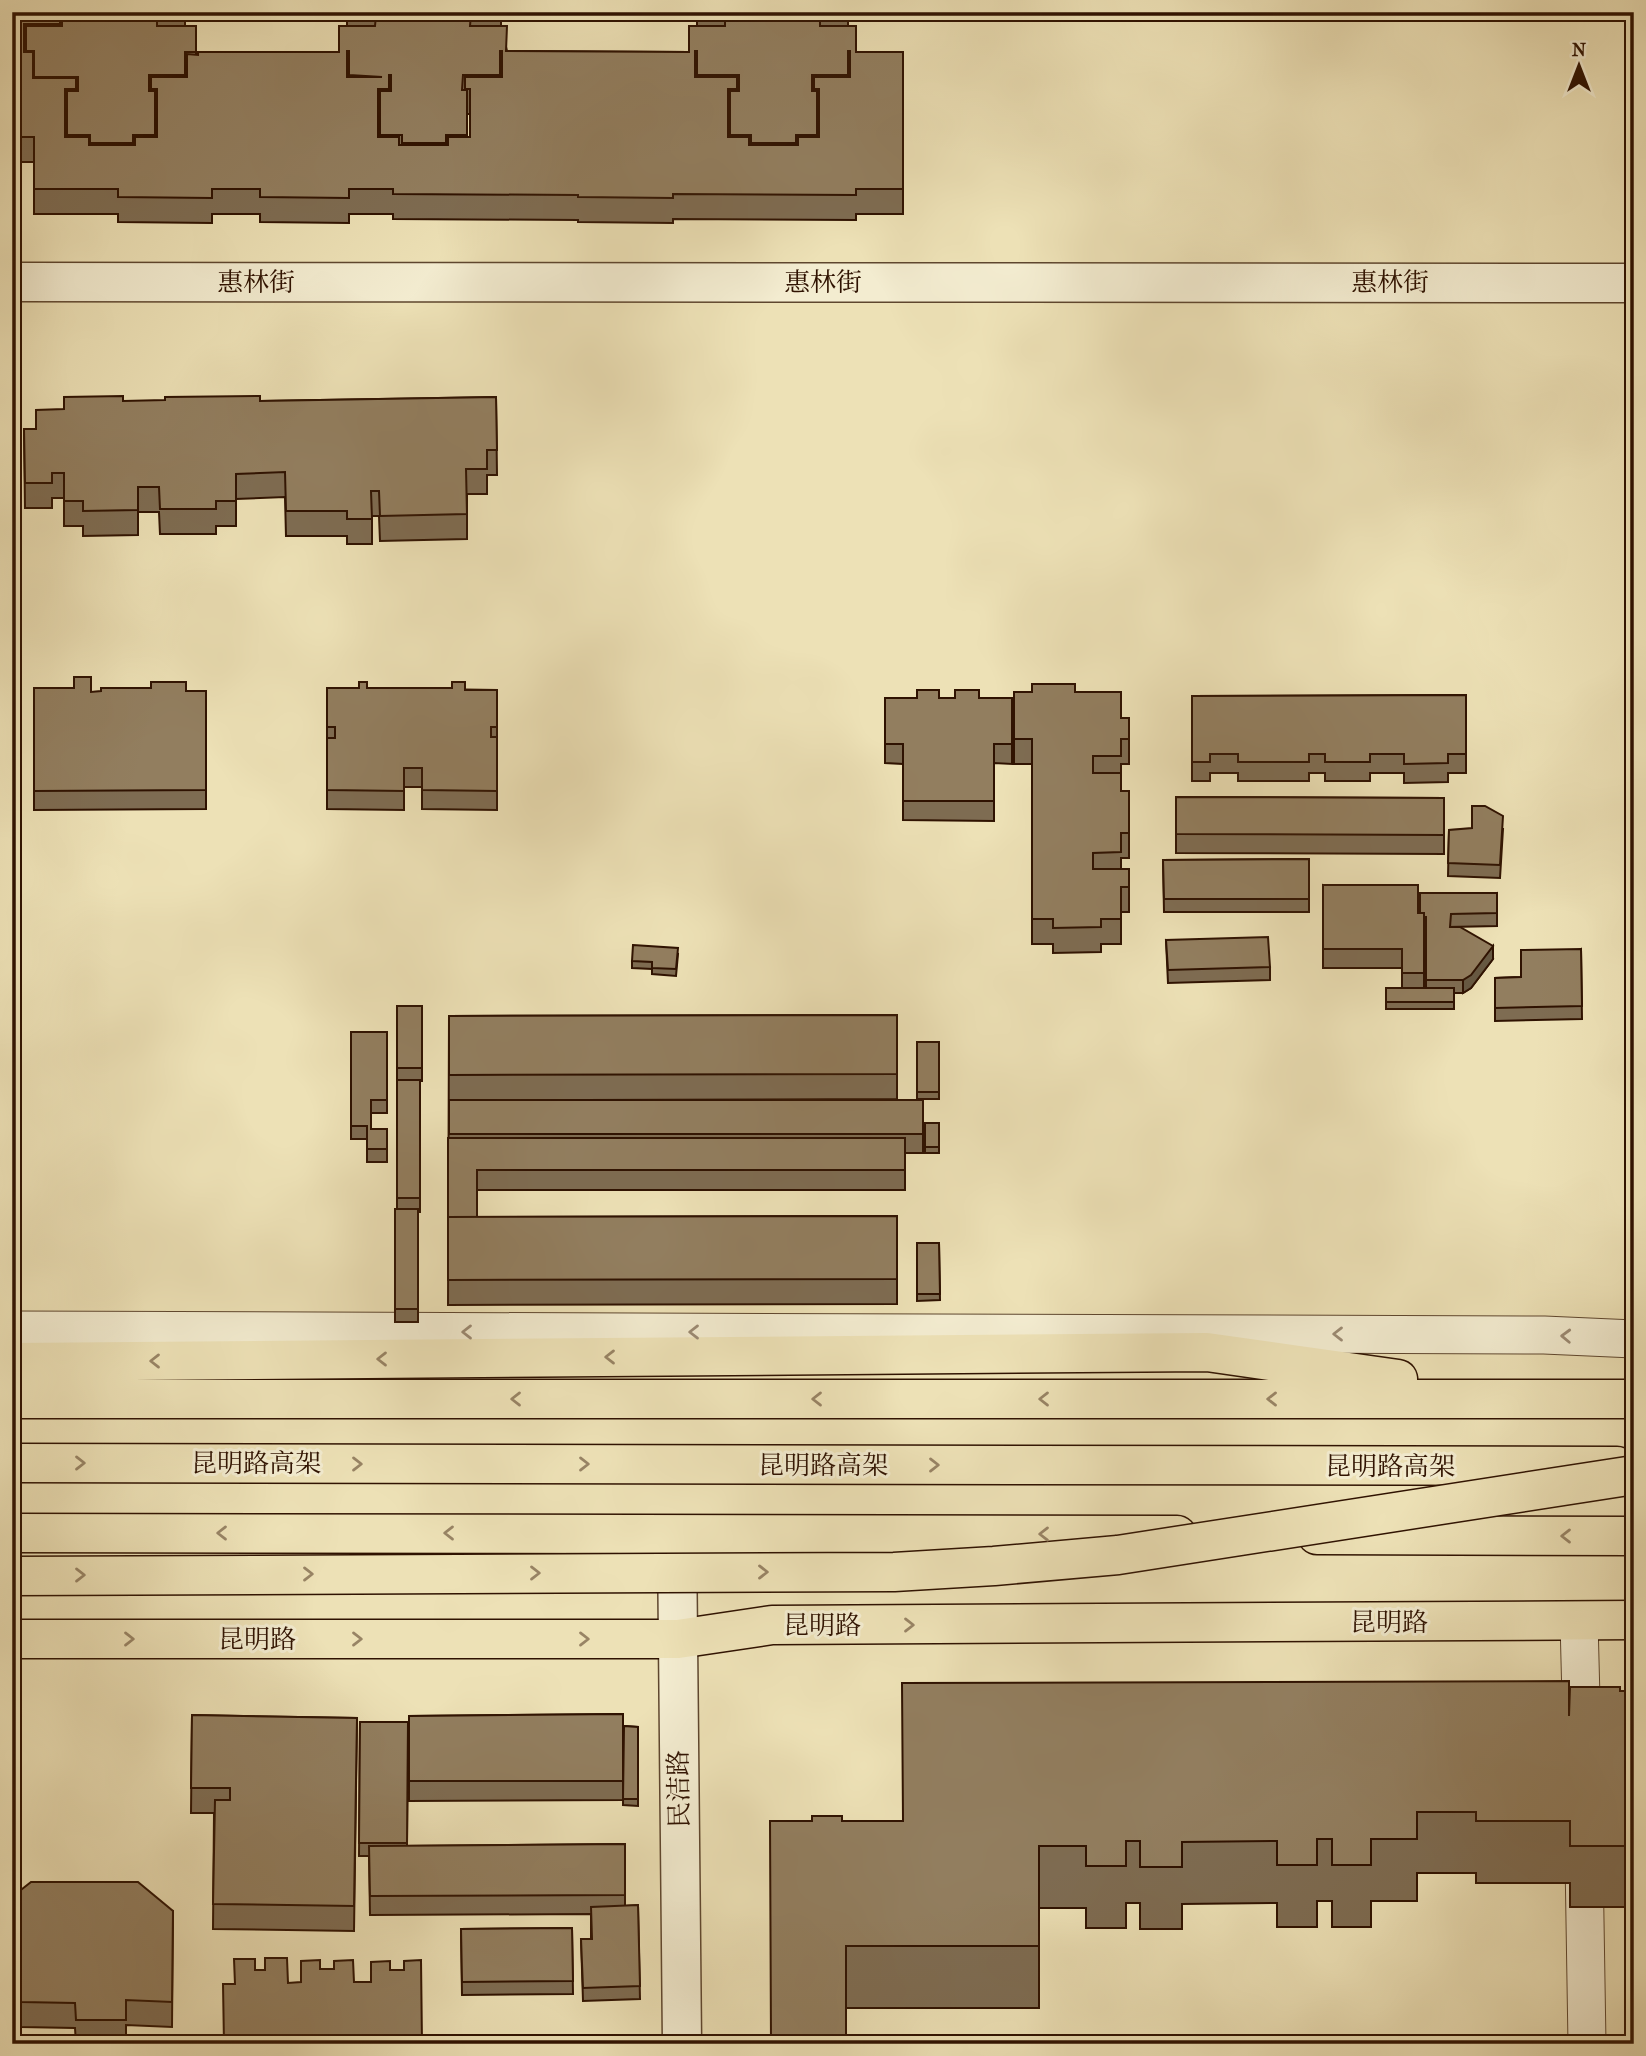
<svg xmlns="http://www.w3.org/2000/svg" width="1646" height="2056" viewBox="0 0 1646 2056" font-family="'IM FELL French Canon','Noto Serif SC',serif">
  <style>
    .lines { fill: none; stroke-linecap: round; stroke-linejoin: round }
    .minor-casing { stroke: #5e462e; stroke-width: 39 }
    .tertiary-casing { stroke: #5e462e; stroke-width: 41 }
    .primary-casing { stroke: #2f1201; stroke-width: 41 }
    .trunk-casing { stroke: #2f1201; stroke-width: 41 }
    .minor { stroke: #f3ecd0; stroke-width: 37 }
    .tertiary { stroke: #f3ecd0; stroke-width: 38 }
    .primary { stroke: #ede1b6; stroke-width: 38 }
    .trunk { stroke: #ede1b6; stroke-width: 38 }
    .trunk-bridge-casing { stroke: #2f1201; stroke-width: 41; stroke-linecap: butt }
    .trunk-bridge { stroke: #ede1b6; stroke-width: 38 }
    .wall { fill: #7e6c52; stroke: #2f1201; stroke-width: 2; fill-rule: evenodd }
    .shaded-wall { fill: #665842; stroke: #2f1201; stroke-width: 2 }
    .building { fill: #927e5f; stroke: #2f1201; stroke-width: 2; fill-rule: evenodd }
    .oneway { stroke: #9b8a73 }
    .oneway2 { stroke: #988465 }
    .labels { text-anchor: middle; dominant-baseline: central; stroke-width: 6; stroke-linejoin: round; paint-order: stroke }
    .street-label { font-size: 26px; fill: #2f1201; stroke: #f3ecd0 }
  </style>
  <rect width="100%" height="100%" fill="#ede1b6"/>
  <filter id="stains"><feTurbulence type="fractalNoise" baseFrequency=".00286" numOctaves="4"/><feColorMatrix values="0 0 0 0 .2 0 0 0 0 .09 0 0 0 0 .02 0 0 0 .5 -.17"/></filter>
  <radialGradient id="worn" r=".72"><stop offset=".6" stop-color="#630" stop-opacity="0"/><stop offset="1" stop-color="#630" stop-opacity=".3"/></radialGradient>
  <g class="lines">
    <!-- minor casing -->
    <g class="minor-casing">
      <g id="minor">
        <polyline points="12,1330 1544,1335 1634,1339"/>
        <polyline points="1579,1621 1582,1738"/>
        <polyline points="1584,1859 1587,2044"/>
      </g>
    </g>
    <!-- tertiary casing -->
    <g class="tertiary-casing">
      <g id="tertiary">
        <polyline points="12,282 1634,283"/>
        <polyline points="677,1539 682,2044"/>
      </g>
    </g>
    <!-- primary casing -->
    <g class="primary-casing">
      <g id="primary">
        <polyline points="12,1533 1177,1535"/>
        <polyline points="1317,1535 1634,1536"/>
        <polyline points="12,1639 678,1639 772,1625 1634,1620"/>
      </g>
    </g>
    <!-- trunk casing -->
    <g class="trunk-casing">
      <g id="trunk">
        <polyline points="12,1362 1207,1352 1398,1379"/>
        <polyline points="12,1399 1634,1399"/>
        <polyline points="12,1463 1617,1466"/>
      </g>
    </g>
    <!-- minor -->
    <use href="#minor" class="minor"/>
    <!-- tertiary -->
    <use href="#tertiary" class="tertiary"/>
    <!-- primary -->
    <use href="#primary" class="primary"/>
    <!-- trunk -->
    <use href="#trunk" class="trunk"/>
    <!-- trunk-bridge casing -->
    <g class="trunk-bridge-casing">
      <polyline id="trunk-bridge" points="12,1576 894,1572 994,1566 1118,1555 1634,1475"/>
    </g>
    <!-- trunk-bridge -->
    <use href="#trunk-bridge" class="trunk-bridge"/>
  </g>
  <!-- wall -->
  <g class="wall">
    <path d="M12,12H185V26H196V55L339,52L347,26V12H501V26L507,51L689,52L697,26V12H848V26L856,52H903V214H856V220L673,219V223L578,222V220L393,219V214H349V223L260,222V214H212V223L118,222V214H34V162H12ZM65,114H67V137H65ZM155,114H157V137H155ZM378,114H380V137H378ZM467,114H470V137H467ZM728,114H730V137H728ZM817,114H819V137H817Z"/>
    <polygon points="496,397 497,475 487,475 487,494 467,494 467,539 380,541 379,516 372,516 372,544 347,544 347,536 286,536 285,497 236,499 236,526 216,526 216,534 160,534 159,512 138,512 138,535 83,536 83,526 64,526 64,498 52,498 52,508 25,508 24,429 36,429 64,409 123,401 260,401"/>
    <polygon points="34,688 91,692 206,691 206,809 34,810"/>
    <polygon points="327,688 367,688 497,690 497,810 422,809 422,787 404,787 404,810 327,809"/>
    <polygon points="1014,692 1075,692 1121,718 1129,718 1129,764 1121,764 1121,791 1129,791 1129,858 1121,858 1121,869 1129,869 1129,912 1121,912 1121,944 1101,944 1101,952 1053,953 1053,944 1032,944 1032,764 1014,764"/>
    <polygon points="1466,695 1466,773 1448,773 1448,782 1404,783 1404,773 1370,773 1370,781 1325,781 1325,773 1309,773 1309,781 1238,781 1238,773 1210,773 1210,781 1192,781 1192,696"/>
    <polygon points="885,698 1012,698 1012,764 994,763 994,821 903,820 903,764 885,763"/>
    <polygon points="1176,797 1444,798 1444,854 1176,853"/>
    <polygon points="1503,829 1500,878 1448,876 1449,830"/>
    <polygon points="1309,859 1309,912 1164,912 1163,860"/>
    <path d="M1323,885L1418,913L1497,893V926L1451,927L1493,959L1471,988L1463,993H1454V1009H1386V988H1402V968H1323ZM1424,930H1426V988H1424Z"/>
    <polygon points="1166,940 1270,967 1270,980 1168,983"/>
    <polygon points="1581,949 1582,1019 1495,1021 1495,978 1521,977"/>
    <polygon points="678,954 676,976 652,974 652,969 632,968 632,961"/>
    <polygon points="397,1006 422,1006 422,1081 420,1081 420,1212 418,1212 418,1322 395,1322 395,1209 397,1209"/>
    <polygon points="897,1015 897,1099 583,1100 923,1100 923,1153 905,1153 905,1190 477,1190 477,1217 897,1216 897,1304 448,1305 449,1016"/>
    <polygon points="351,1032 387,1032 387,1113 371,1113 371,1129 387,1129 387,1162 367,1162 367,1139 351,1139"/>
    <rect x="917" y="1042" width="22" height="57"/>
    <rect x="925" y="1123" width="14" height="30"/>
    <polygon points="917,1243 939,1243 940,1300 917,1301"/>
    <polygon points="1620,1691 1634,1691 1634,1907 1570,1907 1570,1883 1476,1883 1476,1873 1417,1873 1417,1901 1371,1901 1371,1927 1332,1927 1332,1901 1317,1901 1317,1927 1277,1927 1277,1903 1182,1904 1182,1929 1140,1929 1140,1903 1126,1903 1126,1928 1086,1928 1086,1908 1039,1908 1039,2008 846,2008 842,1821 902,1821 1569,1716"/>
    <polygon points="623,1714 623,1800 409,1801 409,1716"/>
    <polygon points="192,1715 357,1718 354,1931 213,1929 214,1813 191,1813"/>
    <polygon points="360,1722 408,1722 407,1846 625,1844 625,1906 638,1905 640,1999 583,2001 581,1939 591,1939 591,1914 370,1915 369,1856 359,1856"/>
    <polygon points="624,1726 638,1727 638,1806 623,1805"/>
    <polygon points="12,1897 173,1911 172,2027 126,2025 126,2044 76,2044 75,2028 21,2027 21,2015 12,2015"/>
    <polygon points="572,1928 573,1994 462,1995 461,1929"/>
    <polygon points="320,1969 354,1982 371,1982 390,1970 422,2044 224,2044 235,1984 255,1970 288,1983 301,1983"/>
  </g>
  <!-- shaded-wall -->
  <polygon class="shaded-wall" points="1493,946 1493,959 1471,988 1463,993 1463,980"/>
  <!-- building -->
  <g class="building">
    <path d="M12,12H185V14H157V26H196V52H185V75H149V91H155V135H133V143H90V135H67V91H78V77H34V51H26V26H62V14H33V16H60V24H24V52H33V78H76V89H65V137H89V145H135V137H157V89H151V77H187V54L198,55V52H339V26H375L376,15L347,14V12H500V15L471,14L470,26H507L506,51L689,52V26H725V14H697V12H848L820,13V26H856V52H903V189H856V195L673,194V198L578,197V195L393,194V189H349V198L260,197V189H212V198L118,197V189H34V137H12ZM347,51H349V75L382,77H347ZM500,51H502V77H465V89H470V137H448V145H399V137H378V89H389V75H391V91H380V135H402V143H446V135H467V90H462L463,75H500ZM695,51H697V75H739V91H730V135H751V143H796V135H817V91H812V75H848V51H850V77H814V89H819V137H798V145H749V137H728V89H737V77H695Z"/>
    <polygon points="123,396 123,401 165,400 165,397 260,396 260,401 496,397 497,450 487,450 487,469 466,469 467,514 380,516 379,491 371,491 372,519 347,519 347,511 286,511 285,472 236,474 236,501 216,501 216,509 160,509 159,487 138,487 138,510 83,511 83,501 64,501 64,473 52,473 52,483 25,483 24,429 36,429 36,410 64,409 64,397"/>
    <polygon points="74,677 91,677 91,692 101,691 101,688 151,688 151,682 186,682 186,691 206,691 206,790 34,791 34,688 74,688"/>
    <polygon points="359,682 367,682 367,688 452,688 452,682 465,682 465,690 497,690 497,727 491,727 491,737 497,737 497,791 422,790 422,768 404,768 404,791 327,790 327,738 335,738 335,727 327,727 327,688 359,688"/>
    <polygon points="1032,684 1075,684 1075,692 1121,692 1121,718 1129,718 1129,739 1121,739 1121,756 1093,756 1093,773 1121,773 1121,791 1129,791 1129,833 1121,833 1121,852 1093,853 1093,869 1129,869 1129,887 1121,887 1121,919 1101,919 1101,927 1053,928 1053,919 1032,919 1032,739 1014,739 1014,692 1032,692"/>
    <polygon points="917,690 939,690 939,698 955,698 955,690 979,690 979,698 1012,698 1012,744 994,744 994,801 903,801 903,744 885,744 885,698 917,698"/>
    <polygon points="1466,695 1466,754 1448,754 1448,763 1404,764 1404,754 1370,754 1370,762 1325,762 1325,754 1309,754 1309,762 1238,762 1238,754 1210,754 1210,762 1192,762 1192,696"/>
    <polygon points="1176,797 1444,798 1444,835 1176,834"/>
    <polygon points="1472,806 1485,806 1503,816 1500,865 1448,863 1449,830 1472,828"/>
    <polygon points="1309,859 1309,899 1164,899 1163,860"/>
    <polygon points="1323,885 1418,885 1418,913 1424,913 1424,973 1402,973 1402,949 1323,949"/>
    <polygon points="1420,893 1497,893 1497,913 1451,914 1450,927 1460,927 1493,946 1471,975 1463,980 1426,980 1426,917 1424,917 1424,913 1420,913"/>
    <polygon points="1268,937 1270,967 1168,970 1166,940"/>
    <polygon points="633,945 678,948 676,969 652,968 652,962 632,961"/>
    <polygon points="1581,949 1582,1006 1495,1008 1495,978 1521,977 1521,950"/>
    <rect x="1386" y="988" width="68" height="14"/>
    <rect x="397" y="1006" width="25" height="62"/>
    <polygon points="897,1015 897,1074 449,1075 449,1016"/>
    <polygon points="351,1032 387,1032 387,1100 371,1100 371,1129 387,1129 387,1149 367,1149 367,1126 351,1126"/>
    <rect x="917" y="1042" width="22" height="50"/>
    <rect x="397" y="1080" width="23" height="118"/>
    <rect x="449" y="1100" width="474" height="34"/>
    <rect x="925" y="1123" width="14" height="24"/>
    <polygon points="448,1138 905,1138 905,1170 477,1170 477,1217 448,1217"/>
    <rect x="395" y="1209" width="23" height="100"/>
    <polygon points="897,1216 897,1279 448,1280 448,1217"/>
    <polygon points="917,1243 939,1243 940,1294 917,1294"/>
    <polygon points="1569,1681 1569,1716 1570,1687 1620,1687 1620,1691 1634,1691 1634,1846 1570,1846 1570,1821 1476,1821 1476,1812 1417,1812 1417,1839 1371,1839 1371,1865 1332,1865 1332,1839 1317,1839 1317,1865 1277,1865 1277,1841 1182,1842 1182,1867 1140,1867 1140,1841 1126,1841 1126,1866 1086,1866 1086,1846 1039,1846 1039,1946 846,1946 846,2044 771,2044 770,1821 812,1821 812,1816 842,1816 842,1821 903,1821 902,1683"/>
    <polygon points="623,1714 623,1781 409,1781 409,1716"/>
    <polygon points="192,1715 357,1718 354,1906 213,1904 215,1800 230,1800 230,1788 191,1788"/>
    <polygon points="360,1722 408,1722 407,1843 359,1843"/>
    <polygon points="624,1726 638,1727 638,1799 623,1799"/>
    <polygon points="625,1844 625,1895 370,1896 369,1846"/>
    <polygon points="31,1882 138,1882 173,1911 172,2002 126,2000 126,2020 76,2020 75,2003 21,2002 21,1990 12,1990 12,1897"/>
    <polygon points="638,1905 640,1986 583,1988 581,1939 592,1939 591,1907"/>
    <polygon points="572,1928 573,1981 462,1982 461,1929"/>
    <polygon points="265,1958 287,1958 288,1983 301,1982 301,1961 320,1960 320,1969 334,1969 334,1961 353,1960 354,1982 371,1982 371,1962 390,1961 390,1970 404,1970 404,1961 421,1960 422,2044 413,2044 413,2035 380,2035 380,2044 344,2044 344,2035 313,2036 313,2044 274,2044 274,2038 247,2038 247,2044 224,2044 223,1984 235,1984 234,1959 255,1959 255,1970 265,1970"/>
  </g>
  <!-- one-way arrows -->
  <defs><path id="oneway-chevron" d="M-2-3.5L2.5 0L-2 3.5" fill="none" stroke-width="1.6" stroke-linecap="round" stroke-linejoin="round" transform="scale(1.75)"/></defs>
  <g class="oneway">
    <use href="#oneway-chevron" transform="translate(467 1332) rotate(-180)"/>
    <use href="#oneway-chevron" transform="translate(694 1332) rotate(-180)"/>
    <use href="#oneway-chevron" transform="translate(1338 1334) rotate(-180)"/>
    <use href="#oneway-chevron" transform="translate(1566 1336) rotate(-178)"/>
  </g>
  <g class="oneway2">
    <use href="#oneway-chevron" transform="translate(610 1357) rotate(180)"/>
    <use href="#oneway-chevron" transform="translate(382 1359) rotate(180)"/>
    <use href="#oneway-chevron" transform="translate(155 1361) rotate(180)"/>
    <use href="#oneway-chevron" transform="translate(516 1399) rotate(180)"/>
    <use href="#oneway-chevron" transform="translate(817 1399) rotate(180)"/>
    <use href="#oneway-chevron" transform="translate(1044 1399) rotate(180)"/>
    <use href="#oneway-chevron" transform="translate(1272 1399) rotate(180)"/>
    <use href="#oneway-chevron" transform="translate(80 1463)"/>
    <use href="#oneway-chevron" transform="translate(357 1464)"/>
    <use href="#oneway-chevron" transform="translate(584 1464)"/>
    <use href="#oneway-chevron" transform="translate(934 1465)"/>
    <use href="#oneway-chevron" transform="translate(222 1533) rotate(-180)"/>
    <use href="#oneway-chevron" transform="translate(449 1533) rotate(-180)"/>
    <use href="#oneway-chevron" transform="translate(1044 1534) rotate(-180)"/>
    <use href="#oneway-chevron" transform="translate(1566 1536) rotate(-180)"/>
    <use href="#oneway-chevron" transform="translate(763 1572)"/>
    <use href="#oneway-chevron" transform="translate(535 1573)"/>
    <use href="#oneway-chevron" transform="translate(308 1574)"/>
    <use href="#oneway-chevron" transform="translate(80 1575)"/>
    <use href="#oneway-chevron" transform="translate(909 1625)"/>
    <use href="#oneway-chevron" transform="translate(129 1639)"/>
    <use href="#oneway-chevron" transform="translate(357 1639)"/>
    <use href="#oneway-chevron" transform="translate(584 1639)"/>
  </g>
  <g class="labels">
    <!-- street labels -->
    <g class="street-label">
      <text x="256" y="282">惠林街</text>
      <text x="823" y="282">惠林街</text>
      <text x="1390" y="282">惠林街</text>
      <text x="256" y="1463">昆明路高架</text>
      <text x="823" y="1465">昆明路高架</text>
      <text x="1390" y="1466">昆明路高架</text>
      <text x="1389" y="1622">昆明路</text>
      <text x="822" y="1625">昆明路</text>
      <text x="257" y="1639">昆明路</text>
      <text transform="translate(679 1789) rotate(-91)">民洁路</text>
    </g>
  </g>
  <!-- margin -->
  <rect width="1646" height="2056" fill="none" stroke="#ede1b6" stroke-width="42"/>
  <rect x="14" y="14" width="1618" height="2028" fill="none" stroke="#2f1201" stroke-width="3.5"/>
  <rect x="21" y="21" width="1604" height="2014" fill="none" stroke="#2f1201" stroke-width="2"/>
  <!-- north arrow -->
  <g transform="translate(1579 66)" stroke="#f3ecd0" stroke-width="5" paint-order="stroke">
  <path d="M0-5L12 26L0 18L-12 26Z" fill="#2f1201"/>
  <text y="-10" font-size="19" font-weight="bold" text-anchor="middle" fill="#2f1201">N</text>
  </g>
  <rect width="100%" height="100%" filter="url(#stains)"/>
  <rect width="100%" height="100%" fill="url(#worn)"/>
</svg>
